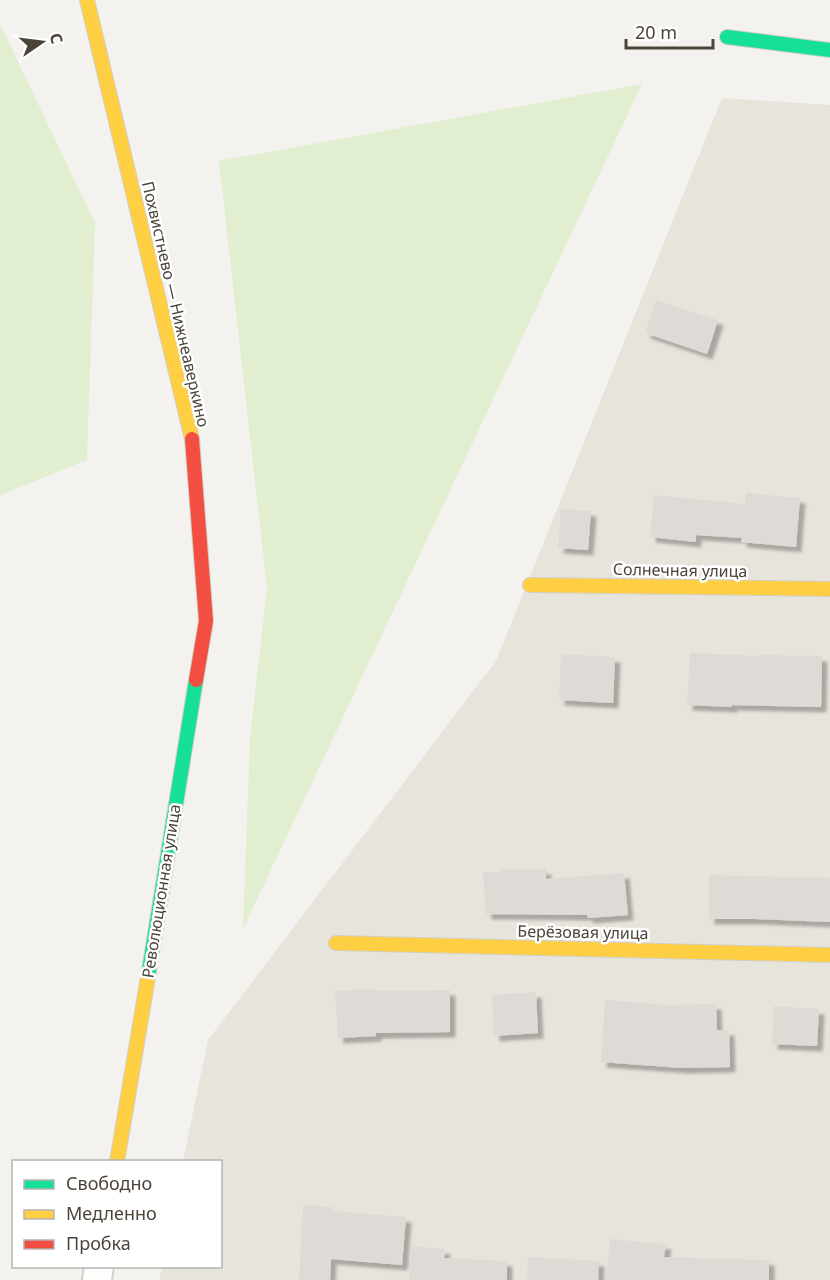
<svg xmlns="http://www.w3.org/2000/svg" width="830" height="1280" viewBox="0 0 830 1280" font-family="'Noto Sans',sans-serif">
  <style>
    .residential { fill: #e7e4dc }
    .green { fill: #e1eecf }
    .building { fill: #dedbd6; filter: url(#shadow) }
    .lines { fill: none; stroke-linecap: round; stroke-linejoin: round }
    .street-casing { stroke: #d2d0cb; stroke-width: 32 }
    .fast-casing { stroke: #d3cfc5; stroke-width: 16 }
    .slow-casing { stroke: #d3cfc5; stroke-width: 16 }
    .jam-casing { stroke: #d3cfc5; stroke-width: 16 }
    .street { stroke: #fdfdfc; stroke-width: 28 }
    .fast { stroke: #16e098; stroke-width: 14 }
    .slow { stroke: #ffcf43; stroke-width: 14 }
    .jam { stroke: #f24e42; stroke-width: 14 }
    .labels { text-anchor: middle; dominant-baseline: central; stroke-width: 5; stroke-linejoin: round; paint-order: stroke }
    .street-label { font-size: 16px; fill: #4b4439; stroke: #fff }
  </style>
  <defs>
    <filter id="shadow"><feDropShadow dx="5.5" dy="5.5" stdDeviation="1.5" flood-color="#0004"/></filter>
  </defs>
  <rect width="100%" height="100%" fill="#f4f2ee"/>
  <!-- residential -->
  <polygon class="residential" points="722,98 830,105 830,1280 159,1280 162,1267 220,1266 220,1162 183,1161 208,1040 496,661"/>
  <!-- green -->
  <g class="green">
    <polygon points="0,24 95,223 87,460 0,495"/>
    <polygon points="642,84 243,929 250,738 267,588 219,161"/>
  </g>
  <!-- building -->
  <g class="building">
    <polygon points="656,300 718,320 707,354 645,333"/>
    <polygon points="746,493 800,498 796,547 741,542 742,538 696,535 696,542 650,537 654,495 745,504"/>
    <polygon points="561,509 591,511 588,550 558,548"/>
    <polygon points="690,653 757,656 757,655 822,656 821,707 732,705 732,707 687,705"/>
    <polygon points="561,654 615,657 613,703 559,700"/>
    <polygon points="499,869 546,869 546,879 624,873 628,915 588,918 587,915 486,914 483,872 499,873"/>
    <polygon points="709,875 830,878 830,922 756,919 709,919"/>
    <polygon points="374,989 374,991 450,990 450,1032 376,1033 376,1036 338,1038 335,991"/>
    <polygon points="536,992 538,1033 494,1036 492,995"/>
    <polygon points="605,1000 666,1005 716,1004 717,1030 729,1030 730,1067 682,1068 601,1062"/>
    <polygon points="774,1006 819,1009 817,1046 772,1044"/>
    <polygon points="303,1205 333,1207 333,1211 406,1217 402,1265 331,1259 330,1280 299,1280"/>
    <polygon points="610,1239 666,1244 664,1257 769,1260 769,1280 606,1280"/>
    <polygon points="412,1246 445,1249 444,1258 507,1261 507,1280 409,1280"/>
    <polygon points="528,1257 599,1261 598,1280 527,1280"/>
  </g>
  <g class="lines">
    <!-- street casing -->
    <g class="street-casing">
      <polyline id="street" points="97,1280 99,1266"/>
    </g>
    <!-- fast casing -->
    <g class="fast-casing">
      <g id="fast">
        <polyline points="727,37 830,50"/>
        <polyline points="148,977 196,680"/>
      </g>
    </g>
    <!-- slow casing -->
    <g class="slow-casing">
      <g id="slow">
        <polyline points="87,0 192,439"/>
        <polyline points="530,585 830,589"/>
        <polyline points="336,943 830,955"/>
        <polyline points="117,1162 148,977"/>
      </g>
    </g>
    <!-- jam casing -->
    <g class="jam-casing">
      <polyline id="jam" points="192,439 206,621 196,680"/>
    </g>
    <!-- street -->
    <use href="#street" class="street"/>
    <!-- fast -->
    <use href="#fast" class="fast"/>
    <!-- slow -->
    <use href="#slow" class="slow"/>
    <!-- jam -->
    <use href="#jam" class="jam"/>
  </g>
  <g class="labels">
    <!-- street labels -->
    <g class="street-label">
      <text transform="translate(176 304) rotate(77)">Похвистнево — Нижнеаверкино</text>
      <text transform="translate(680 570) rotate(1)">Солнечная улица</text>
      <text transform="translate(161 891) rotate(-81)">Революционная улица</text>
      <text transform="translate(583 932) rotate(1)">Берёзовая улица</text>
    </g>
  </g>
  <!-- legend -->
  <rect x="12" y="1160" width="210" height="108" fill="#ffffff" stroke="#b7b4b0" stroke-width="1.5"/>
  <rect x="24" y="1180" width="30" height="9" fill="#16e098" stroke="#b7b4b0" stroke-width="1.5"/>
  <text x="66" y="1190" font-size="18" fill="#4b4439">Свободно</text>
  <rect x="24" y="1210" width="30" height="9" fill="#ffcf43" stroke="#b7b4b0" stroke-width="1.5"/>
  <text x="66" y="1220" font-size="18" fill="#4b4439">Медленно</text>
  <rect x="24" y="1240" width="30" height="9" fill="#f24e42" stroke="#b7b4b0" stroke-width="1.5"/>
  <text x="66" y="1250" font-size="18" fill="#4b4439">Пробка</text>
  <!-- north arrow -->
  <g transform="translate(42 42) rotate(76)" stroke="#ffffff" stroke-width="4.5" paint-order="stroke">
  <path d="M0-4.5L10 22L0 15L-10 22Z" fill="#4b4439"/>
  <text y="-9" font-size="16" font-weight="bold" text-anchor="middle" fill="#4b4439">С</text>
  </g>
  <!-- scale -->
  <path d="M626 39v9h87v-9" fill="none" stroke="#4b4439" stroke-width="3"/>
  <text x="635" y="39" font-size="18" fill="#4b4439" stroke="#ffffff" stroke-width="4.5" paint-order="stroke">20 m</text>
</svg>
